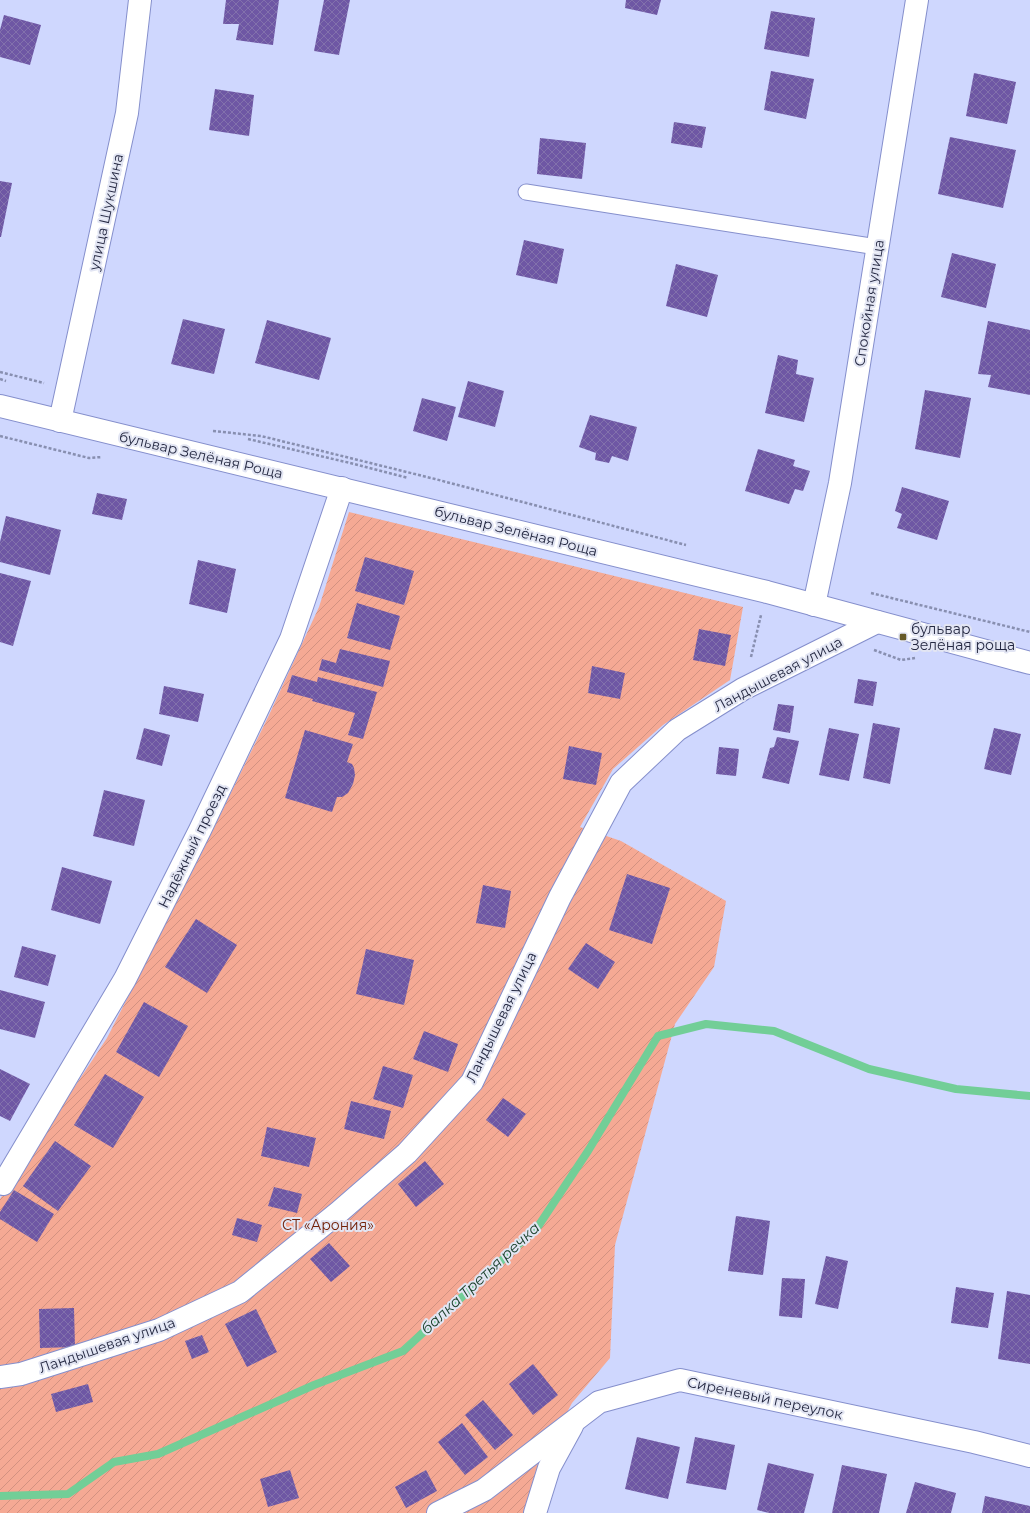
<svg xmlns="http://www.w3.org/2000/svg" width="1030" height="1513" viewBox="0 0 1030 1513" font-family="Montserrat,sans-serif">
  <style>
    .garden { fill: url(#garden-furrows) }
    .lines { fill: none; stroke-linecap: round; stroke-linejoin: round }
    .stream { stroke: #72ce97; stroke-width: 8 }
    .building { fill: url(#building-cross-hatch) }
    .service-casing { stroke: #858fcc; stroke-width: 17 }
    .minor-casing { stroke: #858fcc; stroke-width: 24 }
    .path { stroke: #888fb0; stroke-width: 2.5; stroke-dasharray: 3 2; stroke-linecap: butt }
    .service { stroke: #fff; stroke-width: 15 }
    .minor { stroke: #fff; stroke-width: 22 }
    .poi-dot { fill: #675b27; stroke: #e2e5f3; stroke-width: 1.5 }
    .labels { text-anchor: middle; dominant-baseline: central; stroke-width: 4; stroke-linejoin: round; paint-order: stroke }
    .street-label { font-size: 14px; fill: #242841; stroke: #e2e5f3 }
    .poi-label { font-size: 14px; fill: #242841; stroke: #e2e5f3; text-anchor: start }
    .park-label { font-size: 14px; fill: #722007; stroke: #e2e5f3 }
    .water-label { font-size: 15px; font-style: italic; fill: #1b412b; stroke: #e2e5f3 }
  </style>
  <defs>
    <pattern id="garden-furrows" width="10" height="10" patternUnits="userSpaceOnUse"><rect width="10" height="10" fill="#f5a994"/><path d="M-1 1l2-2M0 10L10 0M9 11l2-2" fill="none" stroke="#d29181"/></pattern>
    <pattern id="building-cross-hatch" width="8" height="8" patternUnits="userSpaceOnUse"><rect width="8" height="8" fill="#6e57a4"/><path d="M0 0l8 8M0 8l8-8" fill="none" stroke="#8271ac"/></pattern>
  </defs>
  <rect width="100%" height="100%" fill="#cfd7fe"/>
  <!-- garden -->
  <polygon class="garden" points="349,512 743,607 730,680 663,725 613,769 580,827 621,841 726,901 714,967 675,1024 615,1245 610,1358 572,1403 536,1470 532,1503 528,1513 0,1513 0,1199 107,1038 200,856 269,715 319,607"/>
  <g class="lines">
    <!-- stream -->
    <polyline class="stream" points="0,1496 68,1494 114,1462 158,1454 314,1385 403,1351 499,1263 539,1225 588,1151 658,1036 706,1024 774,1031 869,1069 956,1089 1030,1096"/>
  </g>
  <!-- building -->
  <g class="building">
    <polygon points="226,0 279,0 273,45 236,40 239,24 223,24"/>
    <polygon points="324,0 350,0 339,55 314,51"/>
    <polygon points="626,0 661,0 657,15 625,8"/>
    <polygon points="771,11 815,18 809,57 764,49"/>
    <polygon points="4,15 41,25 30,65 0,57 0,30"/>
    <polygon points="771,71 814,79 806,119 764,110"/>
    <polygon points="974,73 1016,82 1007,124 966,116"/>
    <polygon points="215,89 254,95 249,136 209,130"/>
    <polygon points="674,122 706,127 702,148 671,143"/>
    <polygon points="950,137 1016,150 1003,208 938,194"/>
    <polygon points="540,138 586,143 582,179 537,174"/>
    <polygon points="0,181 12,183 1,237 0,237"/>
    <polygon points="524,240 564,249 557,284 516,275"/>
    <polygon points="952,253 996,264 986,308 941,297"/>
    <polygon points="676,264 718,275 707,317 666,306"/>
    <polygon points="183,319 225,329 214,374 171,364"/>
    <polygon points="267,320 331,338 319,380 255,363"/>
    <polygon points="988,321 1030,330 1030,395 988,387 991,375 978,374"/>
    <polygon points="778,355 798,360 796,374 814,378 804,422 765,413"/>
    <polygon points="468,381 504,391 495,427 458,417"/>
    <polygon points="925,390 971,398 960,458 915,449"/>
    <polygon points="422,398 456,407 447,441 413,431"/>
    <polygon points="590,415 637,427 628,461 612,456 609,463 595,460 596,453 579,447"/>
    <polygon points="758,449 795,460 793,466 810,471 803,491 795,489 789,504 745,491"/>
    <polygon points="902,487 949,501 937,540 897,528 902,514 895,511"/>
    <polygon points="97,493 127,499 122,520 92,514"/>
    <polygon points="6,516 61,530 50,575 0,562 0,542"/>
    <polygon points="365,557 414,571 404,605 355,591"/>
    <polygon points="198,560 236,569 227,613 189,604"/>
    <polygon points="0,573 31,581 13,646 0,642"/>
    <polygon points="357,603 400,616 390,650 347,638"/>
    <polygon points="699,629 731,635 725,666 693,660"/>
    <polygon points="340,649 390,661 383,687 319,670 322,659 336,663"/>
    <polygon points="592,666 625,673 620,699 588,693"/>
    <polygon points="292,675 317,682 318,677 377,692 363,739 348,735 355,713 312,701 313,699 287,692"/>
    <polygon points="858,679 877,682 873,706 854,703"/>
    <polygon points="164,686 204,694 198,722 159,714"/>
    <polygon points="778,704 794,706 790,733 773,730"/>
    <polygon points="873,723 900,728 890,784 863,778"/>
    <polygon points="144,728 170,735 162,766 136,759"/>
    <polygon points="829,728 859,734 849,781 819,775"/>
    <polygon points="994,728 1021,734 1011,775 984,769"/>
    <polygon points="305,730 353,744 347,762 352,764 354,768 355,775 353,784 348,793 342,797 337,797 332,812 285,798"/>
    <polygon points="777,737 799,741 789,784 762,778 770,748 774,747"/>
    <polygon points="569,746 602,753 596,785 563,779"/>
    <polygon points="719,747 739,749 736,776 716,774"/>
    <polygon points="104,790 145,800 134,846 93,836"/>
    <polygon points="62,867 112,881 100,924 51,910"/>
    <polygon points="627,874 670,888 652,944 609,930"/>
    <polygon points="483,885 511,891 505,928 476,923"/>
    <polygon points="196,919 237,945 207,993 165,967"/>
    <polygon points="586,943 615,962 598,989 568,969"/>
    <polygon points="22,946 56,955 48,986 14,977"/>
    <polygon points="366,949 414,960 404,1005 356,994"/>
    <polygon points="0,990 45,1002 35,1038 0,1029"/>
    <polygon points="144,1002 188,1026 159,1077 116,1052"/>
    <polygon points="424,1031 458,1044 448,1072 413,1059"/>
    <polygon points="383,1066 413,1075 403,1108 373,1099"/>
    <polygon points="0,1069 30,1084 10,1121 0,1116"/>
    <polygon points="105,1074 144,1097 113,1148 74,1125"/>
    <polygon points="503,1098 526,1114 508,1137 486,1120"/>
    <polygon points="351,1101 391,1111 384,1139 344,1129"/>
    <polygon points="267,1127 316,1138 309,1167 261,1156"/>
    <polygon points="55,1141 91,1166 58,1211 23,1186"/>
    <polygon points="425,1161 444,1184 416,1207 398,1184"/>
    <polygon points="274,1187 302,1194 297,1213 268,1206"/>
    <polygon points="14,1190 54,1214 37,1242 0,1219 0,1212"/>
    <polygon points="736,1216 770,1221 763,1275 728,1271"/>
    <polygon points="237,1218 262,1225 257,1242 232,1235"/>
    <polygon points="329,1243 350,1266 331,1282 310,1259"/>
    <polygon points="826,1256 848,1261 838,1309 815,1304"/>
    <polygon points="782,1278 805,1279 802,1318 779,1316"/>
    <polygon points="956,1287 994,1293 988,1328 951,1323"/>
    <polygon points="1007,1291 1030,1295 1030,1364 998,1359"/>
    <polygon points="74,1308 75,1347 40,1348 39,1309"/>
    <polygon points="256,1309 277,1352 247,1367 225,1324"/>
    <polygon points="202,1335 209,1352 192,1359 185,1341"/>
    <polygon points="533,1364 558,1395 533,1415 509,1384"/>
    <polygon points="88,1384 93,1402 56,1412 51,1394"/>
    <polygon points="483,1400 513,1435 495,1450 465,1415"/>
    <polygon points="462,1423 488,1457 465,1475 438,1442"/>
    <polygon points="637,1437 680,1447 668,1499 625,1489"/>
    <polygon points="695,1437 735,1445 726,1490 686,1483"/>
    <polygon points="768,1463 814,1474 804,1513 769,1513 757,1510"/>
    <polygon points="842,1465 887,1474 879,1513 832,1513"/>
    <polygon points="290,1470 299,1498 268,1507 260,1479"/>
    <polygon points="426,1470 437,1491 406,1508 395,1487"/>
    <polygon points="915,1482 956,1493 951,1513 906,1513"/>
    <polygon points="985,1496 1030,1506 1030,1513 982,1513"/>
  </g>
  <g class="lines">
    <!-- service casing -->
    <g class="service-casing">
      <polyline id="service" points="526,192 877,247"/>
    </g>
    <!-- minor casing -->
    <g class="minor-casing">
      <g id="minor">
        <polyline points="0,406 767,592 1030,663"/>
        <polyline points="60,421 127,113 140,0"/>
        <polyline points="814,605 840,483 917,0"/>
        <polyline points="3,1184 125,979 200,830 291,639 342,488"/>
        <polyline points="0,1377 21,1374 159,1330 240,1292 339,1212 407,1153 472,1082 560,897 621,783 677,730 743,689 877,622"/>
        <polyline points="438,1513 484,1490 599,1402 680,1380 974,1442 1030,1456"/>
        <polyline points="535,1513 549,1468 572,1426"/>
      </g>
    </g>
    <!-- path -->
    <g class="path">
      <polyline points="0,372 44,383"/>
      <polyline points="0,379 6,381"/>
      <polyline points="213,431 261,436 435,479 686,545"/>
      <polyline points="0,436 89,458 102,457"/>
      <polyline points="248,439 350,463 408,478"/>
      <polyline points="871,593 1030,632"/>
      <polyline points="874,650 901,660 915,658"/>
      <polyline points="751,657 761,615"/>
    </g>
    <!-- service -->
    <use href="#service" class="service"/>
    <!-- minor -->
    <use href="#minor" class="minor"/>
  </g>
  <!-- markers -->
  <rect class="poi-dot" x="899" y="633" width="8" height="8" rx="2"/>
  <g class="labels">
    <!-- street labels -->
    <g class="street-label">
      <text transform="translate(106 212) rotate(-78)">улица Шукшина</text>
      <text transform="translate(869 303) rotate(-81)">Спокойная улица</text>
      <text transform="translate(201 455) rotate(13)">бульвар Зелёная Роща</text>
      <text transform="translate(516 531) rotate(14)">бульвар Зелёная Роща</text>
      <text transform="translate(778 674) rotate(-28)">Ландышевая улица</text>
      <text transform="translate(192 846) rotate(-64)">Надёжный проезд</text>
      <text transform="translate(501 1017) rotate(-64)">Ландышевая улица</text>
      <text transform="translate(107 1345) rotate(-19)">Ландышевая улица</text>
      <text transform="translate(765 1398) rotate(12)">Сиреневый переулок</text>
    </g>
    <!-- poi labels -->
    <g class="poi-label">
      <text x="911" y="629">бульвар<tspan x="911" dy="16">Зелёная роща</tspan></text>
    </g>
    <!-- park labels -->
    <g class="park-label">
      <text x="328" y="1225">СТ «Арония»</text>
    </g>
    <!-- water labels -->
    <g class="water-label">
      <text transform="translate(480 1278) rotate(-43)">балка Третья речка</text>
    </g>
  </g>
</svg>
